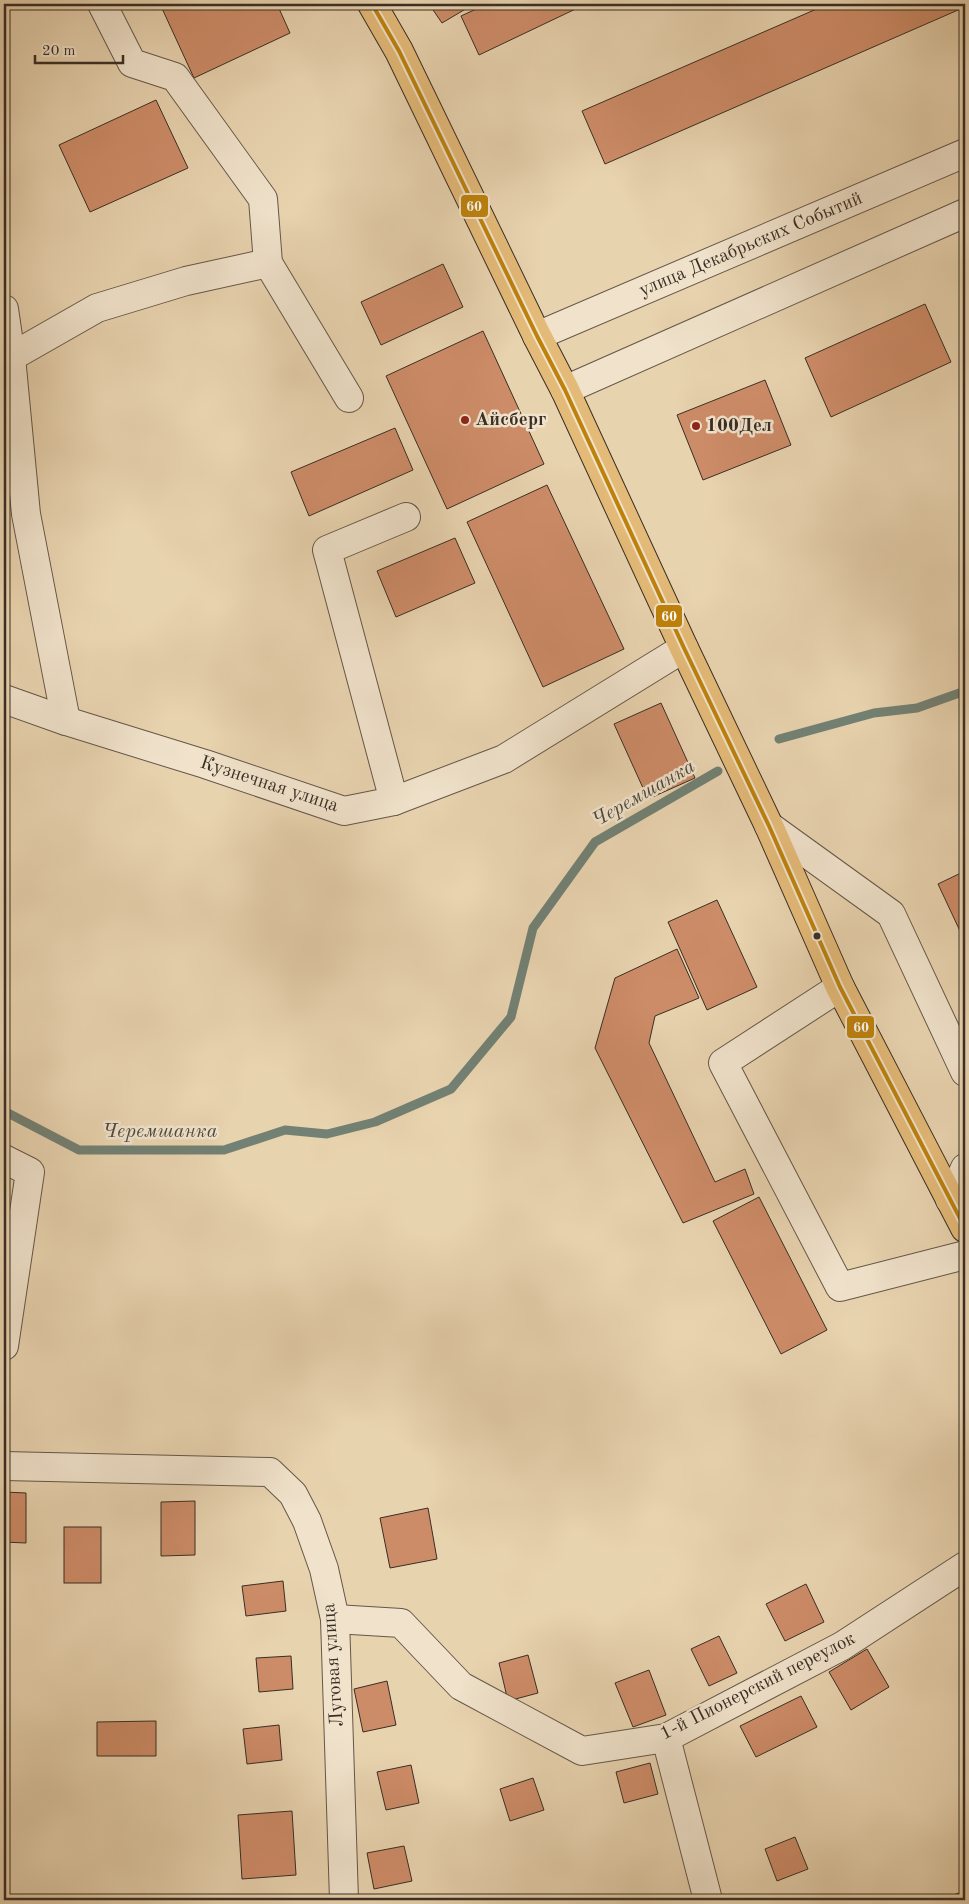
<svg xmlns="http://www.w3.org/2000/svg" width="969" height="1904" viewBox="0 0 969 1904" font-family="'Old Standard TT',serif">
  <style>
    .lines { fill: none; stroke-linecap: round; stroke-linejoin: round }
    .stream { stroke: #728174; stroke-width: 9 }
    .building { fill: #cd8c68; stroke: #392e25 }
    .minor-casing { stroke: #655748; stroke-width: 30 }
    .major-casing { stroke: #392e25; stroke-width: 30 }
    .minor { stroke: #f0e2cb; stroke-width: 28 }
    .major { stroke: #e4ba78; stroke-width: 28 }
    .bus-1-casing { stroke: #f0e2cb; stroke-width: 8 }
    .bus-1 { stroke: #be820b; stroke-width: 4 }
    .poi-dot { fill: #8f2418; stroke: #f0e2cb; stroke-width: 2 }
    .bus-dot { fill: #392e25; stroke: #f0e2cb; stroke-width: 2 }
    .labels { text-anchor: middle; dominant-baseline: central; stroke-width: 5; stroke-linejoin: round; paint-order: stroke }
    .street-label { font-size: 19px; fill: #392e25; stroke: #f0e2cb }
    .poi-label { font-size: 19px; font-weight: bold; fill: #392e25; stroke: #f0e2cb; text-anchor: start }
    .water-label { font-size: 20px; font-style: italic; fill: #4c4a3f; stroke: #f0e2cb }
    .line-badge { stroke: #f0e2cb; stroke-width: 2 }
    .badge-label { font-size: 14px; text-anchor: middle; font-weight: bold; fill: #fff }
  </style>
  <rect width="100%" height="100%" fill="#e8d3af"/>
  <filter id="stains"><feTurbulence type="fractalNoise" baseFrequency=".004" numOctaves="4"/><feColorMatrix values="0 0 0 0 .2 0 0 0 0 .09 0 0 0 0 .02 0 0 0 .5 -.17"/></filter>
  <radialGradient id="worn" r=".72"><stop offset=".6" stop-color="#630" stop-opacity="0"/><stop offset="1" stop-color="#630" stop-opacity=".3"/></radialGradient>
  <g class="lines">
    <!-- stream -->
    <g class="stream">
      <polyline points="779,739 874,713 917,708 965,691"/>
      <polyline points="4,1111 79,1150 224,1150 285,1130 327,1134 375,1122 451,1089 511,1017 533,928 595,842 718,771"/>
    </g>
  </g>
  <!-- building -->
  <g class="building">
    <polygon points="160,4 277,4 290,33 194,78"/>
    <polygon points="429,4 474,4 442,23"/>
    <polygon points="487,4 586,4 479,55 461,16"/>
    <polygon points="828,4 965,4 965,7 605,164 582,111"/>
    <polygon points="156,100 188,168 90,212 59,145"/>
    <polygon points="443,264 463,307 381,345 361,302"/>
    <polygon points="925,304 951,362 831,417 805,358"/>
    <polygon points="483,331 544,464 447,509 386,376"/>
    <polygon points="765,380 791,445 703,480 677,415"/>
    <polygon points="395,428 413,470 309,516 291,472"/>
    <polygon points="547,485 624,649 543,687 467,522"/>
    <polygon points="455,538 475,583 396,617 377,571"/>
    <polygon points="661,703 695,778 648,799 614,724"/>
    <polygon points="965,871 965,928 960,931 938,884"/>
    <polygon points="717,900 757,987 707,1010 668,922"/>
    <polygon points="677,949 699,998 655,1016 649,1043 715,1182 745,1169 754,1194 683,1223 595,1048 615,978"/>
    <polygon points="759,1197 827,1330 781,1354 713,1221"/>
    <polygon points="4,1492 26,1493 26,1543 4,1542"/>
    <polygon points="195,1501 195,1555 161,1556 161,1502"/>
    <polygon points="428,1508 437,1559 390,1568 380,1518"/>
    <rect x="64" y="1527" width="37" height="56"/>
    <polygon points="283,1581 286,1611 246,1616 242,1586"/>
    <polygon points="806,1584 824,1622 785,1641 766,1604"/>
    <polygon points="719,1636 737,1673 709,1686 691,1649"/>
    <polygon points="867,1649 889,1687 851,1710 829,1672"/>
    <polygon points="528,1655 538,1693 508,1701 499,1663"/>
    <polygon points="291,1656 293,1689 259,1692 256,1658"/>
    <polygon points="649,1670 666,1715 633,1727 615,1683"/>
    <polygon points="387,1681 396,1725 363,1732 354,1689"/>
    <polygon points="801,1696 817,1727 756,1757 740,1726"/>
    <polygon points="156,1721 156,1756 97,1756 97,1722"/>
    <polygon points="279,1725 282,1760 247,1764 243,1729"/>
    <polygon points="650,1763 658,1794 624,1803 616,1772"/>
    <polygon points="411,1765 419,1803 386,1810 377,1772"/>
    <polygon points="533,1778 544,1810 510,1821 500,1789"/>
    <polygon points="292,1811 296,1875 242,1879 238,1815"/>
    <polygon points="795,1837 808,1869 777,1881 765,1849"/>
    <polygon points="404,1846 412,1881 374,1889 367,1853"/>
    <polygon points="965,1891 965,1900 941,1900 941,1899"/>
  </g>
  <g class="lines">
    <!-- minor casing -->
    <g class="minor-casing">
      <g id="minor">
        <polyline points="102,4 132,63 175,77 263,199 268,263 349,398"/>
        <polyline points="4,309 11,357 26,514 66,721"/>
        <polyline points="537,336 965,153"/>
        <polyline points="11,357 97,308 186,281 268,263"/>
        <polyline points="565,390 965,213"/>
        <polyline points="4,699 66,721 205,764 344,811 394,801 504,759 684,648"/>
        <polyline points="394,801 327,550 406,517"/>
        <polyline points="769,826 891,914 965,1072"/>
        <polyline points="840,987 723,1063 840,1287 965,1255"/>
        <polyline points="4,1159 30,1172 4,1346"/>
        <polyline points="950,1200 965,1168"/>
        <polyline points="4,1466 270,1472 293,1494 307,1521 324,1569 335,1619 344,1900"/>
        <polyline points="335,1619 401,1623 461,1686 582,1751 666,1738 842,1646 965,1566"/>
        <polyline points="666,1738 708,1900"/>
      </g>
    </g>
    <!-- major casing -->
    <g class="major-casing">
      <polyline id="major" points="372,4 399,51 537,336 565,390 684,648 769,826 840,987 965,1228"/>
    </g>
    <!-- minor -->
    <use href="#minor" class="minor"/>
    <!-- major -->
    <use href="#major" class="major"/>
    <!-- bus-1 casing -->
    <g class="bus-1-casing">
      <polyline id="bus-1" points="372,4 399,51 537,336 565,390 684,648 769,826 840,987 965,1228"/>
    </g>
    <!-- bus-1 -->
    <use href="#bus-1" class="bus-1"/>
  </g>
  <!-- markers -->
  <g class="poi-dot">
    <circle cx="465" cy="420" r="5"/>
    <circle cx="696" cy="426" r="5"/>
  </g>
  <circle class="bus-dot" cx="817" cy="936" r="4.5"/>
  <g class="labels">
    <!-- street labels -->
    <g class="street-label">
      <text transform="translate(751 245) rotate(-23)">улица Декабрьских Событий</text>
      <text transform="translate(269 785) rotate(18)">Кузнечная улица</text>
      <text transform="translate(334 1665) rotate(-94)">Луговая улица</text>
      <text transform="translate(758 1687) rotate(-27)">1-й Пионерский переулок</text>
    </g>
    <!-- poi labels -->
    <g class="poi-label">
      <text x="475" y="420">Айсберг</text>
      <text x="706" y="426">100Дел</text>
    </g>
    <!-- water labels -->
    <g class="water-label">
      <text transform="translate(644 794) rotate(-30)">Черемшанка</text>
      <text x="160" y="1132">Черемшанка</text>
    </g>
  </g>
  <g class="line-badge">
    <rect x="460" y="194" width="29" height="24" rx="5" fill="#be820b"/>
    <rect x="655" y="604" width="28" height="24" rx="5" fill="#be820b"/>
    <rect x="846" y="1015" width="29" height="24" rx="5" fill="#be820b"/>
  </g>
  <g class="badge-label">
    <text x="474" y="211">60</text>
    <text x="669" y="621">60</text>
    <text x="861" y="1032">60</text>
  </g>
  <!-- margin -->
  <rect width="969" height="1904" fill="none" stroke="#e8d3af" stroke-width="20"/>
  <rect x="5" y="5" width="959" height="1894" fill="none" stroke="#392e25" stroke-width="2.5"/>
  <rect x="10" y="10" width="949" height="1884" fill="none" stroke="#392e25"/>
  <!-- scale -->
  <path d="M35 55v8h88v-8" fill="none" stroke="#392e25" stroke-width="2.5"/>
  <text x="42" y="55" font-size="15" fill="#392e25" stroke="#f0e2cb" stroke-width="4" paint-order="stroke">20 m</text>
  <rect width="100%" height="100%" filter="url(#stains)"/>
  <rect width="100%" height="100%" fill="url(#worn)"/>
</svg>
